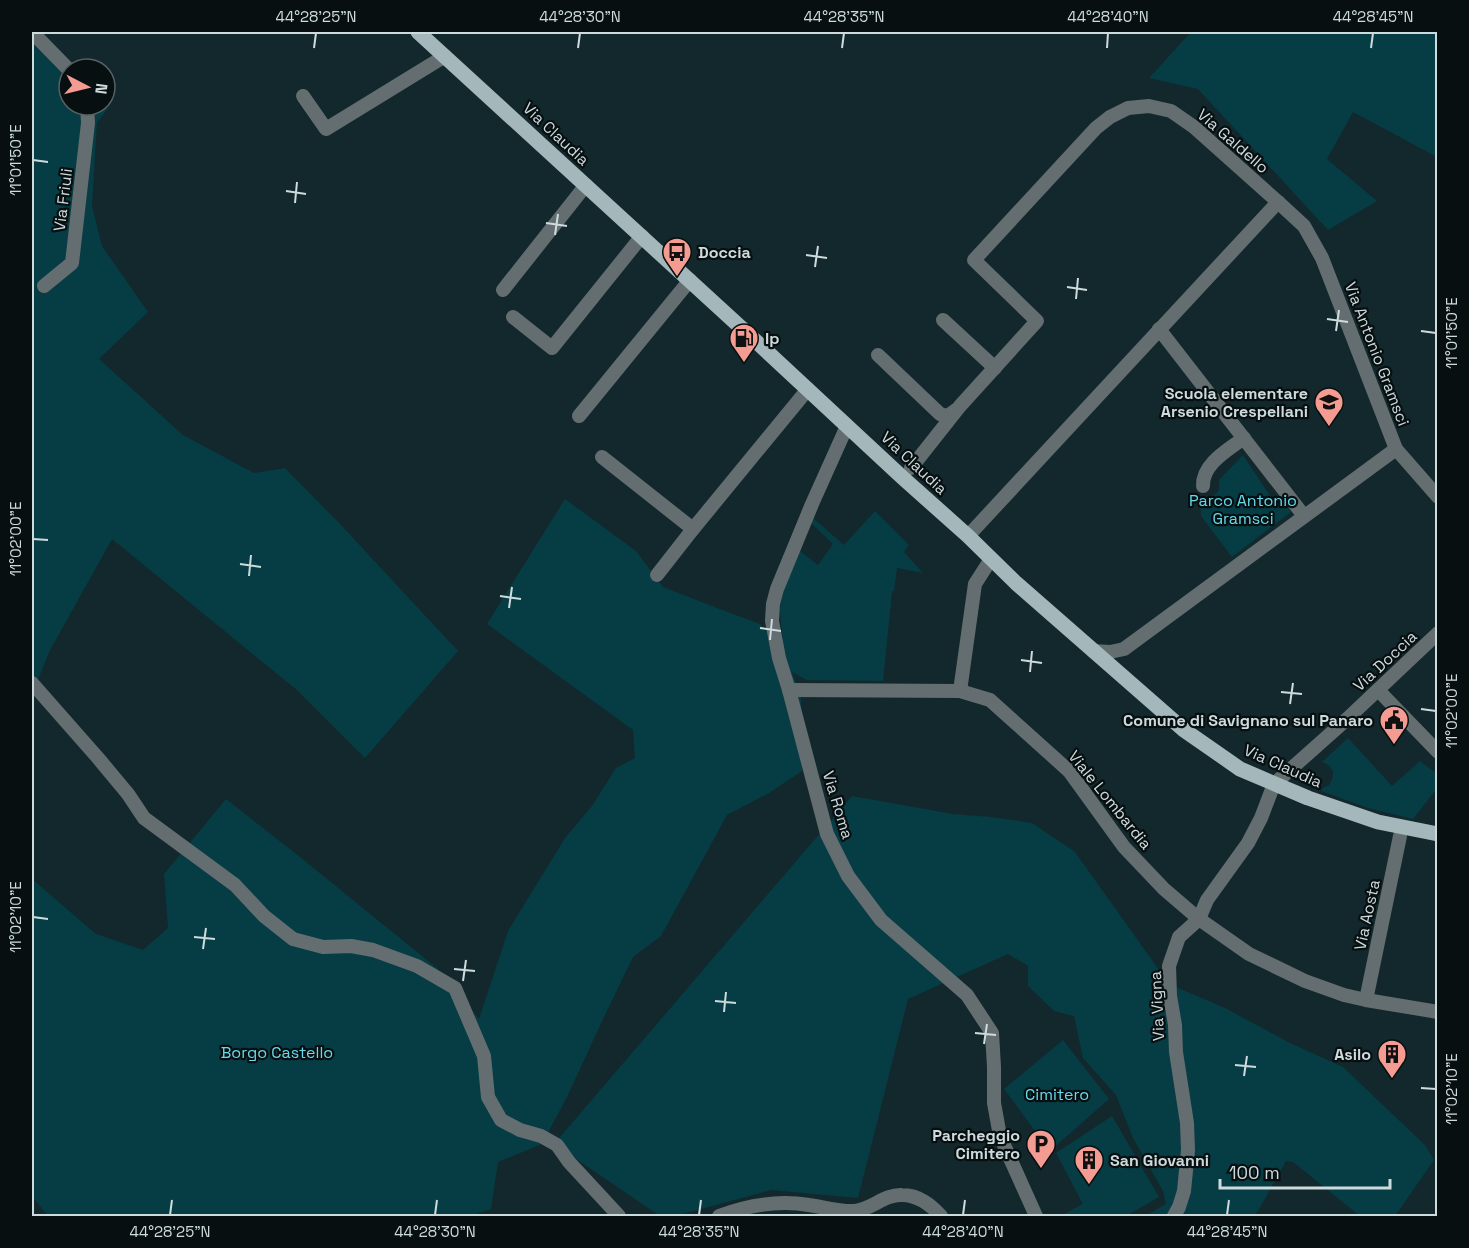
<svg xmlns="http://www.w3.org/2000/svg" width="1469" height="1248" viewBox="0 0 1469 1248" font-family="'Space Grotesk',sans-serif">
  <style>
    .green { fill: #063c44 }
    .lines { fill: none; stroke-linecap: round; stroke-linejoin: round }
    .minor { stroke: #646e70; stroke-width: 14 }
    .major { stroke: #a4b8bc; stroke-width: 15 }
    .ticks { fill: none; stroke: #cedbdd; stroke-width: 2 }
    .labels { text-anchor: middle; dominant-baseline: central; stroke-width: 4.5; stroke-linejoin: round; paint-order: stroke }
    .street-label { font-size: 16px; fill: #cedbdd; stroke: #070f11 }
    .poi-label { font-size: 16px; font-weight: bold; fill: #cedbdd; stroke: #070f11; text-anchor: end }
    .park-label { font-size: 16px; fill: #67dbed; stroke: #070f11 }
    .neatline { fill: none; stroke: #cedbdd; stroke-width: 2 }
    .ticks-label { font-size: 15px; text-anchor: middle; fill: #cedbdd }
  </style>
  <rect width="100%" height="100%" fill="#13282c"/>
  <!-- green -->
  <g class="green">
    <polygon points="32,32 69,69 69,105 105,105 108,108 97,123 92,206 102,246 148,312 99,359 183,435 254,473 285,468 340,524 458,651 365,758 298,691 112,539 49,652 37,682 32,679"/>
    <polygon points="1191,32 1437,32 1437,157 1353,112 1327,159 1377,201 1328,230 1198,89 1149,78"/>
    <path d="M1243,455L1272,499L1278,495L1291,512L1232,557L1201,516L1200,498C1214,497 1221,495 1219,480Z"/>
    <path d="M565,499L636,551L663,587L717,608L760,624L783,647C783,635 780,622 780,609C782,589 792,570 800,551L818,565L833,544L811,523L813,518L844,545L875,511L909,545L904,552L923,573L897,568L894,591H892L883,681L807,680L792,672L801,698L802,771L769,793L727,815L661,936L633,957L604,1017L567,1097L542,1144L498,1162L491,1209L470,1216H48L32,1196V879L96,934L143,950L168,928L164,874L226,799L300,857L438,969L479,1019L508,931L565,838L592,806L616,768L635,758L633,730L487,624Z"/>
    <path d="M1348,738L1392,786L1420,761L1437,774V788L1413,819L1368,808L1321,791L1323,788L1329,785C1336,775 1334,766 1322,762Z"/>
    <polygon points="852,796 953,814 992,817 1032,823 1075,852 1169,984 1225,1008 1290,1043 1343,1067 1425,1145 1434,1160 1395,1216 1360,1216 1293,1162 1286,1161 1258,1211 1253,1216 1145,1216 1166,1204 1163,1191 1133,1138 1116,1095 1083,1058 1074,1016 1054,1011 1028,986 1028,966 1008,954 908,999 858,1198 771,1190 675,1216 660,1216 554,1144"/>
    <polygon points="1063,1040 1109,1099 1050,1151 1004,1089"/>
    <polygon points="1112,1116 1159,1197 1126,1216 1060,1216 1083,1204 1056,1153"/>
  </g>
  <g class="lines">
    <!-- minor -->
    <g class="minor">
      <polyline points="32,32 69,70"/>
      <polyline points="303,96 326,129 445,56"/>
      <polyline points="44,286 72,263 88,123 87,105"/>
      <polyline points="503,290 586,185"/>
      <polyline points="513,317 552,348 642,236"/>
      <polyline points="943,320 995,368"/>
      <polyline points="1159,329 1304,516"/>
      <path d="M878,355L940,414C947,417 950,415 956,410"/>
      <polyline points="579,416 690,280"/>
      <polyline points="847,426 812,504 777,589 773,604 772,621 779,658 789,690 827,834 848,876 881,920 967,995 992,1033 994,1067 994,1103 1000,1136 1036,1216"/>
      <polyline points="1396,449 1438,497"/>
      <polyline points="602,457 693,529 808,389"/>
      <polyline points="911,468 960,406 1037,321 974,260 1096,128 1110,117 1128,108 1149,106 1171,111 1194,127 1278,202 968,536"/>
      <path d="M1203,486C1202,464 1228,450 1244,438"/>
      <polyline points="657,575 693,529"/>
      <polyline points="1093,651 1110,652 1124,649 1396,449 1322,258 1304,226 1278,202"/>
      <polyline points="32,683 98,758 128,794 144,818 235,885 264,916 293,939 323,947 351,946 373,950 417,966 455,988 484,1056 488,1097 501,1120 520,1130 541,1136 557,1145 569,1162 619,1216"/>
      <polyline points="789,690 960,691 990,700 1069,771 1124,847 1164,889 1199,919 1249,954 1305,981 1344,995 1366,1000 1438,1012"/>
      <polyline points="1378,690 1438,752"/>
      <polyline points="960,691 975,584 991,559"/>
      <polyline points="1366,1000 1400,836"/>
      <path d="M719,1216C748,1205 778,1200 809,1205C824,1207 840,1212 855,1211C872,1209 885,1194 902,1195C919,1195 931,1205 941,1216"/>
      <polyline points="1174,1216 1179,1207 1184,1191 1188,1150 1187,1123 1176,1052 1175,1025 1170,996 1169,966 1179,937 1199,919 1207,900 1248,843 1261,818 1274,784 1347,719 1438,633"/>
    </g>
    <!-- major -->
    <polyline class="major" points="418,32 761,346 903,478 968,536 1016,583 1184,730 1240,769 1308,798 1378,822 1438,834"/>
  </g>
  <!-- ticks -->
  <path class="ticks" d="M314,48L316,33M578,48L580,33M842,48L844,33M1107,48L1108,33M1371,48L1373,33M33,160L48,162M286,191L306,194M295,203L297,182M546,223L567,226M555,235L558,214M806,255L827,258M815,267L818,246M1067,287L1087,290M1076,299L1078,278M1327,319L1348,322M1336,331L1339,310M1421,331L1436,333M33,539L48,540M240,564L261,567M249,576L251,555M500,596L521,599M509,608L512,587M760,628L781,631M770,640L772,619M1021,660L1042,663M1030,672L1032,651M1281,692L1302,694M1290,704L1293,683M1421,709L1436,711M33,917L48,919M194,937L215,939M203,949L206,928M454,969L475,971M463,981L466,960M715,1001L736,1003M724,1012L726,992M975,1033L996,1035M984,1044L987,1024M1235,1065L1256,1067M1244,1076L1247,1056M1421,1088L1436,1089M170,1215L172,1200M435,1215L437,1200M699,1215L701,1200M963,1215L965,1200M1227,1215L1229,1200"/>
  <!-- icons -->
  <defs>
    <g id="bus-pin" transform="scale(1.5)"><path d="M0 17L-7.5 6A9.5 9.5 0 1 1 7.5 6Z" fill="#f59c92" stroke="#070f11"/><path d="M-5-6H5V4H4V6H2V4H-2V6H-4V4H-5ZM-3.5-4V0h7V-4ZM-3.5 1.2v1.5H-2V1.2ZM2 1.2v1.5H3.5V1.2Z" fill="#111"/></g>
    <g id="fuel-pin" transform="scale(1.5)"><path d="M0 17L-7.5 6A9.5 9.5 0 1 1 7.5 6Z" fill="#f59c92" stroke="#070f11"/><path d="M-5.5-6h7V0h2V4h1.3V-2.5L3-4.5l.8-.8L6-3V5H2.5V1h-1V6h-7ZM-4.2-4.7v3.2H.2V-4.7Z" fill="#111"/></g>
    <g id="school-pin" transform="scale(1.5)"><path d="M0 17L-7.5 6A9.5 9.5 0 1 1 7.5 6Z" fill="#f59c92" stroke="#070f11"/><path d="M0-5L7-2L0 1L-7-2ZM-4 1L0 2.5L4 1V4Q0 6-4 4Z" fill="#111"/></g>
    <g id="civic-pin" transform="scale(1.5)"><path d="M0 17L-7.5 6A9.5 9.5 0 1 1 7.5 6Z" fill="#f59c92" stroke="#070f11"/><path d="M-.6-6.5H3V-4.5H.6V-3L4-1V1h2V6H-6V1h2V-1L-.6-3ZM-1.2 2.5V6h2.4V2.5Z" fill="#111"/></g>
    <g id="building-pin" transform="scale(1.5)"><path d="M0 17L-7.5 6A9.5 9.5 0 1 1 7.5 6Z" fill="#f59c92" stroke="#070f11"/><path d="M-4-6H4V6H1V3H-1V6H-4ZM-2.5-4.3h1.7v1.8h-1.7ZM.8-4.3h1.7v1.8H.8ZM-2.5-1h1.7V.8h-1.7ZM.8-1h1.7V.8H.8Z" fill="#111"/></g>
    <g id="parking-pin" transform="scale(1.5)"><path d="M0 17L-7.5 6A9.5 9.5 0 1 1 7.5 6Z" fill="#f59c92" stroke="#070f11"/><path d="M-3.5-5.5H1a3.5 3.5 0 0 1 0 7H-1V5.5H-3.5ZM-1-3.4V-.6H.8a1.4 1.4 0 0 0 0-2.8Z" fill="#111"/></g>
  </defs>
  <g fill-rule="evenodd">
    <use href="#bus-pin" x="677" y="252"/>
    <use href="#fuel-pin" x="744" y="338"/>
    <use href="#school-pin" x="1329" y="402"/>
    <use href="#civic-pin" x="1394" y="720"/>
    <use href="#building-pin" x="1392" y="1054"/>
    <use href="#parking-pin" x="1041" y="1144"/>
    <use href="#building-pin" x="1089" y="1160"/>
  </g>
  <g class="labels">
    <!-- street labels -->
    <g class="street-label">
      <text transform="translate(556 134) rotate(43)">Via Claudia</text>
      <text transform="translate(1233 141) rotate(41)">Via Galdello</text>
      <text transform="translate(63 200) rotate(-83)">Via Friuli</text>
      <text transform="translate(1377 354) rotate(69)">Via Antonio Gramsci</text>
      <text transform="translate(914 463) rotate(43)">Via Claudia</text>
      <text transform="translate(1385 661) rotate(-43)">Via Doccia</text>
      <text transform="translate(1283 766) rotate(24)">Via Claudia</text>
      <text transform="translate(1110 800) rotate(51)">Viale Lombardia</text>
      <text transform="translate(838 805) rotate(73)">Via Roma</text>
      <text transform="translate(1367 915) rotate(-78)">Via Aosta</text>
      <text transform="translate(1157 1006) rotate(-93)">Via Vigna</text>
    </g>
    <!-- poi labels -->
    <g class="poi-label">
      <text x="698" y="252" text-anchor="start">Doccia</text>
      <text x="765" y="338" text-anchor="start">Ip</text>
      <text x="1308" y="393">Scuola elementare<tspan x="1308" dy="18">Arsenio Crespellani</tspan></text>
      <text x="1373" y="720">Comune di Savignano sul Panaro</text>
      <text x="1371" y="1054">Asilo</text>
      <text x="1020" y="1135">Parcheggio<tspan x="1020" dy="18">Cimitero</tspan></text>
      <text x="1110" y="1160" text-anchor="start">San Giovanni</text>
    </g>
    <!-- park labels -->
    <g class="park-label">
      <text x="1243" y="500">Parco Antonio<tspan x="1243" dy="18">Gramsci</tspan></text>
      <text x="277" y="1052">Borgo Castello</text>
      <text x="1057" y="1094">Cimitero</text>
    </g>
  </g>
  <!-- border -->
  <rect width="1469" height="1248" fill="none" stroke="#070f11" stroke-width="66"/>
  <!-- north arrow -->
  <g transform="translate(87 87) rotate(97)"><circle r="28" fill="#070f11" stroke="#576163" stroke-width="1.5"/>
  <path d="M0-4.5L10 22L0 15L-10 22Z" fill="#f59c92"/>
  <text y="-9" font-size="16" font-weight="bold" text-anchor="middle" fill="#cedbdd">N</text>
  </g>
  <!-- scale -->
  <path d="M1220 1179v9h170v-9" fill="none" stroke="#cedbdd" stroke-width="3"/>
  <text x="1229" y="1179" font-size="18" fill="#cedbdd" stroke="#070f11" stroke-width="4.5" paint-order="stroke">100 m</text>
  <rect x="33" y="33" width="1403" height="1182" class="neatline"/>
  <g class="ticks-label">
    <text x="316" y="22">44°28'25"N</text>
    <text x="580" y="22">44°28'30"N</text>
    <text x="844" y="22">44°28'35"N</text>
    <text x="1108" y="22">44°28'40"N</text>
    <text x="1373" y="22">44°28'45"N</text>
    <text transform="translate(16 160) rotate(-90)" y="5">11°01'50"E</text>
    <text transform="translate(1452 333) rotate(-90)" y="5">11°01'50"E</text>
    <text transform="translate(16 539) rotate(-90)" y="5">11°02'00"E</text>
    <text transform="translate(1452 711) rotate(-90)" y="5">11°02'00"E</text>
    <text transform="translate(16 917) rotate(-90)" y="5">11°02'10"E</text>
    <text transform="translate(1452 1089) rotate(-90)" y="5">11°02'10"E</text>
    <text x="170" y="1237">44°28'25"N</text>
    <text x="435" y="1237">44°28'30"N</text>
    <text x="699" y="1237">44°28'35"N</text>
    <text x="963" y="1237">44°28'40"N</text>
    <text x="1227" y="1237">44°28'45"N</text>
  </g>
</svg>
